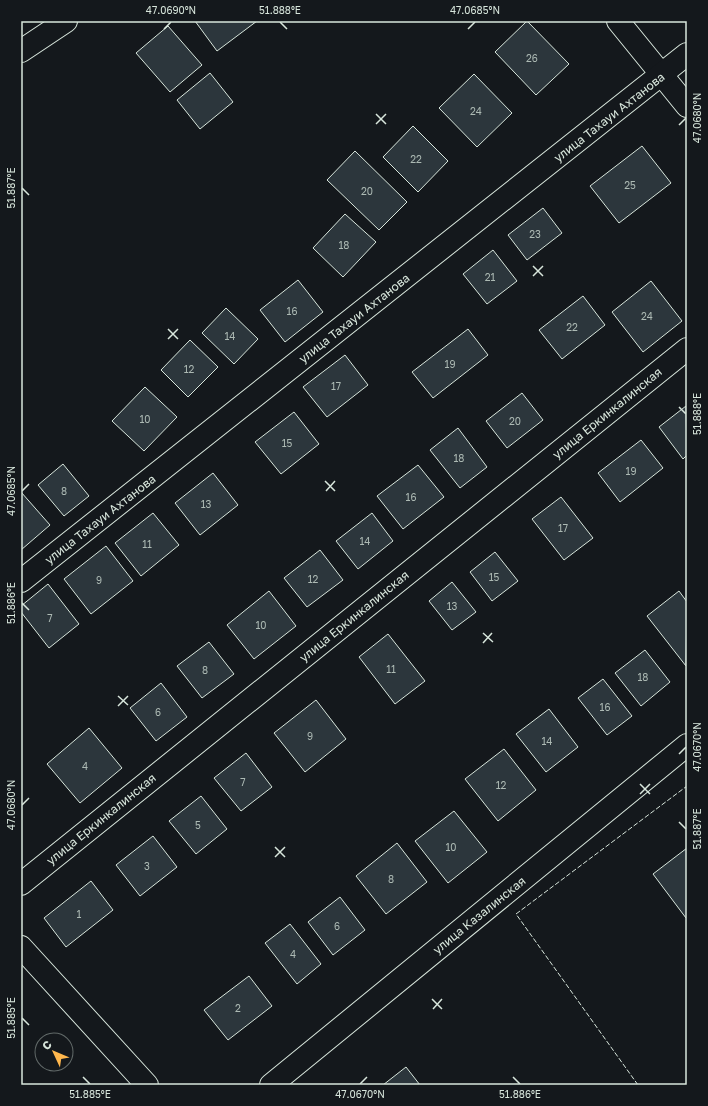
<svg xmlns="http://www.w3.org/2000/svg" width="708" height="1106" viewBox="0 0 708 1106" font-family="'Golos Text',sans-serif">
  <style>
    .building { fill: #2c363c; stroke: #d8e6dc }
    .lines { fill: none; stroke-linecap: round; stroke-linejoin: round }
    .minor-casing { stroke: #d8e6dc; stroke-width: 24 }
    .minor { stroke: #14181c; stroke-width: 22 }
    .fence { stroke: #d8e6dc; stroke-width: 1; stroke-dasharray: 5 2; stroke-linecap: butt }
    .ticks { fill: none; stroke: #d8e6dc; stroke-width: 1.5 }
    .labels { text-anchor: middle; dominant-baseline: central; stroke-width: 3; stroke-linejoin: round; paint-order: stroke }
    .number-label { font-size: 10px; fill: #adbab4 }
    .street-label { font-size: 12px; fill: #d8e6dc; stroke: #14181c }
    .neatline { fill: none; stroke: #d8e6dc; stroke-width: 1.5 }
    .ticks-label { font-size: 10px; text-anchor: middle; fill: #d8e6dc }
  </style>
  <rect width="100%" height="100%" fill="#14181c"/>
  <!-- building -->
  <g class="building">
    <polygon points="195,21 257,21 217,51"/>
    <polygon points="527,21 569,64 536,95 495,52"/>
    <polygon points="168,26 202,65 170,92 136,53"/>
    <polygon points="210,73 233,102 200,129 177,100"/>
    <polygon points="474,74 512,113 477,147 439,108"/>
    <polygon points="413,126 448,161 418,192 383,157"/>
    <polygon points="642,146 671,183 619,223 590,186"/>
    <polygon points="355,151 407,202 379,230 327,180"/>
    <polygon points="543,208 562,233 527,260 508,235"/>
    <polygon points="345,214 376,242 343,277 313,248"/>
    <polygon points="493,250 517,281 487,304 463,274"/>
    <polygon points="298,280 323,312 285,342 260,310"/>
    <polygon points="651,281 682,321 643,352 612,312"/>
    <polygon points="583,296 605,325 562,359 539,330"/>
    <polygon points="226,308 258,339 234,364 202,333"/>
    <polygon points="468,329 488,355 433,398 412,372"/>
    <polygon points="190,340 218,367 188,397 161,370"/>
    <polygon points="345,355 368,385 327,417 303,387"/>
    <polygon points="145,387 177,417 144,451 112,421"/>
    <polygon points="522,393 543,420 507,448 486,421"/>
    <polygon points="686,406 687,455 683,459 659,427"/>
    <polygon points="294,412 319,444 281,474 255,442"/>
    <polygon points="458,428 487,467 460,488 430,450"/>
    <polygon points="641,440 663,468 620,502 598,473"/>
    <polygon points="63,464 89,496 64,516 38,485"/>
    <polygon points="418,465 444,497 403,529 377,496"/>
    <polygon points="213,473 238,505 200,535 175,503"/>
    <polygon points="21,492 50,525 21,550"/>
    <polygon points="561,497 593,538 564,560 532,519"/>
    <polygon points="153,513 179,545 141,576 115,543"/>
    <polygon points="372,513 393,541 358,569 336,541"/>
    <polygon points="106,546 133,581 91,614 64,579"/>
    <polygon points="320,550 343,580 307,607 284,578"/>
    <polygon points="495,552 518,581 492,601 470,572"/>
    <polygon points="452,582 476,612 452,630 429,601"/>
    <polygon points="48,584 79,624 49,648 21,612 21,606"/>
    <polygon points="269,591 296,626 254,659 227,625"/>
    <polygon points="679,591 687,602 686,666 647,616"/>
    <polygon points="388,634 425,681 395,704 359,657"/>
    <polygon points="209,642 234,674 202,698 177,666"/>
    <polygon points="645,650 670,682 641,706 615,673"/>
    <polygon points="603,679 632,716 607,735 578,698"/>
    <polygon points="161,683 187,717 156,741 130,708"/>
    <polygon points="316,700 346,739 305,772 274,733"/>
    <polygon points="549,709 578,747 546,772 516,734"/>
    <polygon points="89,728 122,768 80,803 47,764"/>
    <polygon points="504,749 536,790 498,821 465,779"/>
    <polygon points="246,753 272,787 241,811 214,778"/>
    <polygon points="201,796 227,829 196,854 169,821"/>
    <polygon points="454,811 487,852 448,883 415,841"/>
    <polygon points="153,836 177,867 140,896 116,865"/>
    <polygon points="397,843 427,882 386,914 356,876"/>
    <polygon points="687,848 687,917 686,918 653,874"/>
    <polygon points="91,881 113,910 66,947 44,918"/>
    <polygon points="340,897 365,930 333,955 308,922"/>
    <polygon points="290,924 321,964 297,984 265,943"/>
    <polygon points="249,976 272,1006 228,1040 204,1010"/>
    <polygon points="406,1067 420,1085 383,1085"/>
  </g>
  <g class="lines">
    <!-- minor casing -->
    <g class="minor-casing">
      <g id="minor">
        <polyline points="618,21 687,106"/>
        <polyline points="21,51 66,21"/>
        <polyline points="21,581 687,54"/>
        <polyline points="21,884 687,349"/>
        <polyline points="21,947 147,1085"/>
        <polyline points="271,1085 687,745"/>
      </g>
    </g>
    <!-- minor -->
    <use href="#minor" class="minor"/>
    <!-- fence -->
    <polyline class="fence" points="638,1085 516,914 687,786"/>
  </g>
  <!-- ticks -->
  <path class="ticks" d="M280,22L287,29M164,29L171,22M468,29L475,22M376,114L386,124M376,124L386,114M679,125L686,118M22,188L29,195M533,266L543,276M533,276L543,266M168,329L178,339M168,339L178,329M679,407L686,414M325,481L335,491M22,491L29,484M326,491L335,481M22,603L29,610M483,633L493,642M483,643L492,633M118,696L128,705M118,706L128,696M679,754L686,747M640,784L650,794M640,794L650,784M22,805L29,798M679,822L686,829M275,847L285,857M275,857L285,847M432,999L442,1009M433,1009L442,999M22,1018L29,1025M83,1077L90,1084M513,1077L520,1084M360,1084L367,1077"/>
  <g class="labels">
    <!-- number labels -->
    <g class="number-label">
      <text x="532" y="58">26</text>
      <text x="476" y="111">24</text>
      <text x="416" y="159">22</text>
      <text x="630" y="185">25</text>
      <text x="367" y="191">20</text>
      <text x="535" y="234">23</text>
      <text x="344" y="245">18</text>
      <text x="490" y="277">21</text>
      <text x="292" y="311">16</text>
      <text x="647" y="316">24</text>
      <text x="572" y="327">22</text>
      <text x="230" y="336">14</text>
      <text x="450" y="364">19</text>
      <text x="189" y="369">12</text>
      <text x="336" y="386">17</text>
      <text x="145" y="419">10</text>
      <text x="515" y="421">20</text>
      <text x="287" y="443">15</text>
      <text x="459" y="458">18</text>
      <text x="631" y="471">19</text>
      <text x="64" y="491">8</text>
      <text x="411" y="497">16</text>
      <text x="206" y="504">13</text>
      <text x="563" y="528">17</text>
      <text x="365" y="541">14</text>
      <text x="147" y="544">11</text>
      <text x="494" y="577">15</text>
      <text x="313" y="579">12</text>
      <text x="99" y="580">9</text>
      <text x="452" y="606">13</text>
      <text x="50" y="618">7</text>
      <text x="261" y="625">10</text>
      <text x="391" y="669">11</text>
      <text x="205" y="670">8</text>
      <text x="643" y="677">18</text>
      <text x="605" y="707">16</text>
      <text x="158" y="712">6</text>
      <text x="310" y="736">9</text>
      <text x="547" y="741">14</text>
      <text x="85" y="766">4</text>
      <text x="243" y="782">7</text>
      <text x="501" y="785">12</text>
      <text x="198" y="825">5</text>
      <text x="451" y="847">10</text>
      <text x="147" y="866">3</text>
      <text x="391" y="879">8</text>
      <text x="79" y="914">1</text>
      <text x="337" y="926">6</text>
      <text x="293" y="954">4</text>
      <text x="238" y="1008">2</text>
    </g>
    <!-- street labels -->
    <g class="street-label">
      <text transform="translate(609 117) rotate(-38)">улица Тахауи Ахтанова</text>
      <text transform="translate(354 318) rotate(-38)">улица Тахауи Ахтанова</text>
      <text transform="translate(607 413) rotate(-39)">улица Еркинкалинская</text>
      <text transform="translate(100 519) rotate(-38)">улица Тахауи Ахтанова</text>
      <text transform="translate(354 616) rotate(-39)">улица Еркинкалинская</text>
      <text transform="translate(101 819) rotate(-39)">улица Еркинкалинская</text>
      <text transform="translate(479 915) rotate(-39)">улица Казалинская</text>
    </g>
  </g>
  <!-- border -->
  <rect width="708" height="1106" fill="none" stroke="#14181c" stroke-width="44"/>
  <!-- north arrow -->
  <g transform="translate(54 1052) rotate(314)"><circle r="19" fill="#14181c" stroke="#626a69"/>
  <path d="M0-3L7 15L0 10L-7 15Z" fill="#ffb74d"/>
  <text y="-6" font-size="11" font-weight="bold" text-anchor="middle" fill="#d8e6dc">С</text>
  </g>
  <rect x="22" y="22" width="664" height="1062" class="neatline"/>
  <g class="ticks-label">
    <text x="171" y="14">47.0690°N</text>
    <text x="280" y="14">51.888°E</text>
    <text x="475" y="14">47.0685°N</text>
    <text transform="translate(697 118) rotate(-90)" y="4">47.0680°N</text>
    <text transform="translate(11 188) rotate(-90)" y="4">51.887°E</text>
    <text transform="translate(697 414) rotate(-90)" y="4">51.888°E</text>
    <text transform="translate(11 491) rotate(-90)" y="4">47.0685°N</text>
    <text transform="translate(11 603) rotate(-90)" y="4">51.886°E</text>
    <text transform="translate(697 747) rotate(-90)" y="4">47.0670°N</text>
    <text transform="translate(11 805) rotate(-90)" y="4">47.0680°N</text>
    <text transform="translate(697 829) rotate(-90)" y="4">51.887°E</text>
    <text transform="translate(11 1018) rotate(-90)" y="4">51.885°E</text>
    <text x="90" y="1098">51.885°E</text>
    <text x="360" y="1098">47.0670°N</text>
    <text x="520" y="1098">51.886°E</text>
  </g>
</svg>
